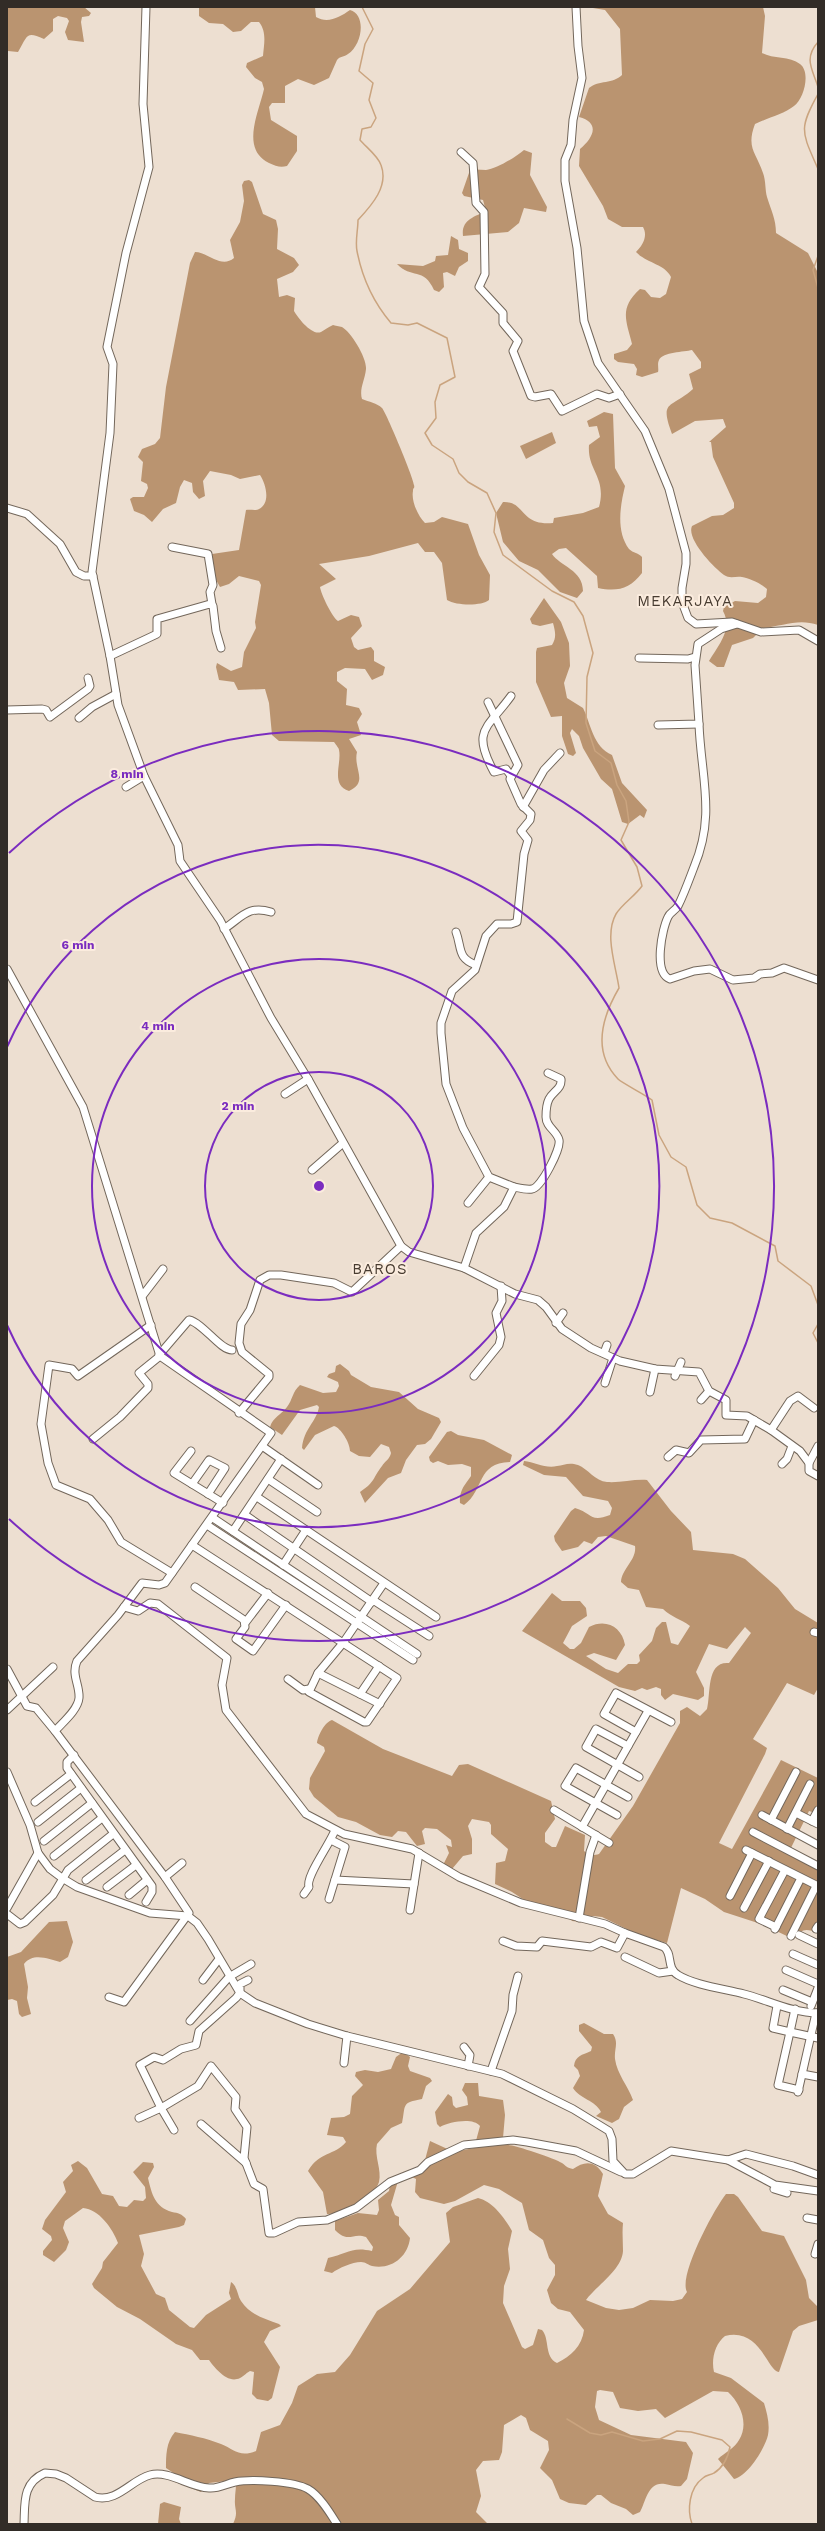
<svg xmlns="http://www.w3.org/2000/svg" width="825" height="2531" viewBox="0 0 825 2531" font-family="'Work Sans',sans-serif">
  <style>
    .forest { fill: #ba9470 }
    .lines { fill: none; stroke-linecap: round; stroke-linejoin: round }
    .stream { stroke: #caa47f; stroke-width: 1.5 }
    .minor-casing { stroke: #73675b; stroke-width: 9 }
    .minor { stroke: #fff; stroke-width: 7 }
    .ring { fill: none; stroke: #7b2cbf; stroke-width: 2 }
    .labels { text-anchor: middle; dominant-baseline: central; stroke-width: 4; stroke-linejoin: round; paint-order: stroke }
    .quarter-label { font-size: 15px; letter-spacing: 1px; fill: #483c31; stroke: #fbecde }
    .centre { fill: #7b2cbf; stroke: #fbecde; stroke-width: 2 }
    .ring-label { font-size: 12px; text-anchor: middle; font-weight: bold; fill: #7b2cbf; stroke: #fbecde; stroke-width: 4; stroke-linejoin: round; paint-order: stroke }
  </style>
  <rect width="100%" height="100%" fill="#eddfd1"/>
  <!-- forest -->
  <g class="forest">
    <path d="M7,7H84L91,13L89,16L82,17L81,22L84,42L68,40L65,32L69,21L67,18L58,16L53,19V31L44,39C26,31 28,35 18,52L8,51Z"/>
    <path d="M199,7H315L316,17C328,24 340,17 350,10C367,15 362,45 348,54C344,57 340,56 337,60L329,78L314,85L298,79L285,86V103H272L269,107L271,120L297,136V151L287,166C280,168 276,166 269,163C240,149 259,112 264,89L262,82L255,78L246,67L247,63L263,56C264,44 267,32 259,22H251L241,31L233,32L223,24L209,23L199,16Z"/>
    <path d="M587,7H763L765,16L762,53C773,59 790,56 800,64C811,72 804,99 794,106C784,114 767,118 755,124C746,148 756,152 763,173C766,181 765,190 767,197C771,210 776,219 776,233L808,253L818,273V625C799,618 783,626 763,628L753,638L732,645L724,667H717L709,661C719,644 733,629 723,611L724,607L735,601L758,603L766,597L767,589C762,584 749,578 742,577C735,576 730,579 724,575C714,568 686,539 692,526L712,516L723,515L734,508V503L713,457L711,442H709L726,427L723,419L695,421L672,434C659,399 671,409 693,389L689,374L701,368V362L692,350C684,352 663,352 659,360C657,364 659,369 658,372L642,377L636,375L637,369L634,364L618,362L614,359V354L627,350L632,344C626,320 619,308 640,289L645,290L651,297L660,298L666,294L671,277C665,264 646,263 636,252C643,245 648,236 643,227H622L608,219L603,206L579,166L580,149C593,138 601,123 579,117L589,88C599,80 613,84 622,75L620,29L605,10Z"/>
    <path d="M524,150L532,153L530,175L547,207L546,212L524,208L519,223L508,232L463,236C461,220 474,217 486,211L483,200L464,196L462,193L470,170C476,169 481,170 486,170C496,169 516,157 524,150Z"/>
    <path d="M249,180L252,182L263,214L276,220L278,229L277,249L294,258L299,265L293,272L277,279L279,297L287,295L295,298L294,311C298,318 312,336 321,332C325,330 328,327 333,325C335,326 339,326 342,327C351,332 367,358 366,369C365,380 359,389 362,399C369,402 377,403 382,408C386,412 414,479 414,485C415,489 413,487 413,491C411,501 418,516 425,523L434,522L442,517L468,524L479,555L490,575L489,600C482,606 457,606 447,600L442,563L434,552H425L418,543L369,556L319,564L336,579L320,587C321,594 332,617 338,621L351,615L359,617L362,626L351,638L354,647L358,650L371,647L374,651V661L385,667L383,675L372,680L365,669L345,668L337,672V681L347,689L346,705L359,708L362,714L357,722L361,735L349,739L357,752C353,769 369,782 349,791C330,785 342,763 339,750C339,748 336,745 334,742L279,741L272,735L269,703L265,689L238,690L234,682L219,680L216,667L217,663L231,671L242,667L244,652L256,628L255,622L261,585L259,581L239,576L229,584L220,587L215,578L212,554L239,550L246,510C250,509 256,511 259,509C271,503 266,484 260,475L240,479L231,475L210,471L203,481L205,496L199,499L193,492L192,483L184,480L180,487L176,503L163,509L152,522L144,515L134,511L130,499L133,497H144L148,488L147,484L141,481L143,462L138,457L142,449L155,444L160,438L166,387L190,263L195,252C208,252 221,269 234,258L230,240L240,222L244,201L242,185L244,181Z"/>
    <path d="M451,236L458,240L459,249L468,253V261L459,267L455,276L447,272L443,273L444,287L439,292L434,290C424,267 411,279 397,264L423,266L435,261L436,256L448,255Z"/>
    <path d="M604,412L613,414L615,468L625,486C620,507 616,531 629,549C633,553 639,553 642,557V573C630,589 617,592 598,588L597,576L566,548L559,549L552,554C560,566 583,570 583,591L577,598L560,592L538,570L519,561L503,542L496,513L503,502C526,501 519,526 553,523L554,518L583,513L599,507C607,477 587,471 589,445L600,437L597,426L589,427L587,421Z"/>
    <polygon points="552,432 556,443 526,459 520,446"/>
    <path d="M544,598L561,622L569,643L570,666L564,683L567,698L583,708C591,724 593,747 612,755L622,783L647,810L644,818L640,815L628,824L622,822L612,789L601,779L583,748L579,736L572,729L570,733L576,753L573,756L568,754L562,736V716L551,717L536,682V652L537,648L552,645C557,637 555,631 553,623L540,626L532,624L530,619Z"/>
    <path d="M340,1364L349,1371L351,1375L371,1387L399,1392L418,1409L439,1418L441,1422L431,1439L425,1444L417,1445L406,1460L401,1473L388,1478L365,1503L360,1492C376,1481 372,1479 382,1466C385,1461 390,1459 391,1453L389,1447L381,1444L370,1457L359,1456L350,1451C350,1443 341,1428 334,1426L315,1435L304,1450L302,1448C304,1428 316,1423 319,1407L317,1405L300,1410L282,1435L270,1427C273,1417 281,1415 287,1407C293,1399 292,1392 300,1385L323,1393L336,1392L339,1386L338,1382L327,1377L329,1374L335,1372L336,1366Z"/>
    <path d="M451,1431L458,1435L484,1440L512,1455L510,1462C476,1463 485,1490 464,1505L460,1503C459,1490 465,1485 471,1476V1467L462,1464L448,1465L438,1461L433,1463L430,1461L429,1457L447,1432Z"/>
    <path d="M524,1461C535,1462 546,1469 557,1466C564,1465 569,1462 578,1465C588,1469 595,1481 607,1482C620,1483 634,1479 647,1480L671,1511L691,1532L693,1550L733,1554L745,1559L778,1588L795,1609L818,1623V1688L814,1695L787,1683L753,1739L767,1748L765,1754L719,1843L732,1849L781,1760L818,1778V1814L809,1811L788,1854L818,1869V1933C805,1928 802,1929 793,1939L764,1925L724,1912L705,1899L681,1888L667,1943L641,1936L602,1917L593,1916L581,1922L572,1921L564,1911L538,1909L512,1892L495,1884L496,1863L505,1861L508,1849L491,1834V1825L489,1822L472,1819L468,1826L472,1839V1854L463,1856L452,1869L443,1865L449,1853L446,1845L452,1847L451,1840L437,1829L425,1828L422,1831L425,1844L417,1846L406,1832L398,1831L392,1837L380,1835L356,1822L338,1817L314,1797L309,1789L310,1778L325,1751L324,1747L317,1743C318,1735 325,1722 332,1720L383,1749L452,1776L459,1765L468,1764L551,1801L555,1819L545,1833V1842L552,1847H556L565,1826L585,1835L584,1851C589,1855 592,1856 599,1854L633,1806L680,1723V1711L687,1707L700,1716L707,1709C711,1693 706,1661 729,1663L751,1633L745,1627L727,1649L709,1644L696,1672L704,1688V1696L698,1700L673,1694L665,1700L661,1695V1689L656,1687L647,1690L642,1688L635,1691L619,1687L522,1631L552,1593L562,1601H580L586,1608L587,1616L572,1626L563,1643L570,1649H574L581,1643L589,1627C606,1618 622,1627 625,1645L616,1660L594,1653L586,1656L606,1669L618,1673L628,1664H637L640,1661L639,1655L652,1641L656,1628L662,1622H666L671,1643L678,1645L690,1626C681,1619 671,1617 663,1609L646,1607L639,1590L628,1588L621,1582C622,1568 637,1560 635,1546L606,1536L598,1537L592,1544L584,1541L578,1547L562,1551L555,1541L554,1536L571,1511L575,1508C592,1513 590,1523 610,1515L612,1508L608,1501L583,1496L566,1477L544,1475L523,1465Z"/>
    <path d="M67,1921L73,1942L68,1957L60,1962C49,1959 33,1952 24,1964L28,1987L27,1998L31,2014L22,2017L19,2014L17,2001L12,1999L7,2000V1957L21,1952L49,1922Z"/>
    <path d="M584,2023L604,2034H613C619,2043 614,2049 615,2059C617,2074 628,2086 633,2100L624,2107L619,2119L612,2123L596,2116L601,2112C595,2100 580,2099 573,2088L580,2076L578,2070L574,2066C575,2056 582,2055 591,2051L592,2047L579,2031V2025Z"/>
    <path d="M403,2052L410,2057L408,2066L410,2071L430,2078L432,2081L426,2086L422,2099C401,2103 406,2104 402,2123L391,2128L377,2144C374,2156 382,2170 379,2182C375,2197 341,2215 327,2214L323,2192L308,2171C320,2151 334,2156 346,2142L343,2137L327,2135L331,2118L344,2117L350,2114L352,2096L363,2085L355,2076L356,2072L365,2070L378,2072L391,2069L396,2057Z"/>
    <path d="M465,2083H478L479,2096L503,2100L505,2115L503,2138L508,2145C515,2145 556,2159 562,2163C566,2166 567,2168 573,2169C584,2161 595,2160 603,2174L598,2196L608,2214L623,2223C622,2233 623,2242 623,2251C622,2270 596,2286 586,2300L606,2308L619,2310L633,2308L650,2300L673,2301L682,2299L687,2292C678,2276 714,2209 726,2194H734L738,2197L762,2231L784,2236L806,2280L809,2298L818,2307V2320L799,2326L793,2331L779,2372C768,2372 760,2327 725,2336C715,2344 711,2359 714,2372L731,2378L764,2403C767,2413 770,2424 768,2435C765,2448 748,2476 734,2479L718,2459C724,2453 735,2448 739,2440C749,2424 741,2404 728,2392L713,2391L665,2418L656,2409L638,2411L620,2408L613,2392L600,2390L597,2391L595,2407L599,2420L631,2435L686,2442L693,2453L687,2479L681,2486C675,2487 671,2485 665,2484C648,2481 646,2501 640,2512L633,2515L626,2509L611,2503L601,2495H597L586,2505L569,2503L560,2499L552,2480L540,2468L549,2450L548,2441L530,2430L526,2418L521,2415L504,2425L502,2452L499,2460L483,2461L476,2470L481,2496L476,2512L488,2524H233C239,2511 234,2510 235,2499C235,2491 237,2487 235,2480L209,2483L201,2492L175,2482L174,2480L178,2476L166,2468C166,2456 166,2442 175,2432C190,2435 206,2438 221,2444C234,2449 239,2458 256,2451L261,2432L280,2425L292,2403L298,2386L317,2374L335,2372L350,2355L377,2311L410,2289L450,2242L446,2213L453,2207L478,2198C492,2201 505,2218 512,2231L508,2249L510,2269L504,2286L503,2303L522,2347L525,2349L533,2345L538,2329L542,2330C550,2339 544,2357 557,2363C571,2356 582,2346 584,2330L570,2312L558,2309L551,2303L547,2290L555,2275V2265L549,2258L543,2240L529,2230L522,2203L499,2189L484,2185L455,2201L444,2204L420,2198L415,2192L416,2179L410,2176L425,2160L430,2141L454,2152L474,2148L480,2126C473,2117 449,2122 440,2127L437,2124L435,2112L448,2094L452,2097L453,2105L456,2108L468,2105L467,2097L462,2090Z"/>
    <path d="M78,2161L87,2168L102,2194L113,2196L119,2206L127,2207L134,2200L143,2201L146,2198L145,2187L133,2172L143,2162L153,2163L154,2167L148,2178C152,2195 155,2207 172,2212C178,2213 182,2214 186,2219L184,2225L179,2227L139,2235L144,2254L141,2266L156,2294L165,2298L169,2310L190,2327L194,2328L206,2315L231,2299L229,2293L231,2282C238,2287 237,2295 241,2301C250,2315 265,2319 279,2324L281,2326L270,2331L264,2342L280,2367L272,2398L268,2401L257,2399L252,2394L254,2372L250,2371C246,2373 241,2379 237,2379C226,2382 214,2367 209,2360H200L192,2350L176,2344L140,2319L117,2307L94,2288L92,2284L102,2268L103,2262L118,2243C113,2229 99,2209 83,2208L65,2221L63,2228L69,2242L66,2250L54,2262L43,2255V2251L52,2240L51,2236L42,2229L45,2220L66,2192L63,2182L73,2171L71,2165Z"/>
    <path d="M398,2181L391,2205L395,2215L399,2217V2225L410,2238C408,2257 391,2270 372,2266C368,2265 366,2262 361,2262C352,2262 339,2268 332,2273L324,2271L328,2258C346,2254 352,2246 372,2251L373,2247L366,2237C352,2232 349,2244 335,2230V2221L358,2213L377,2215L379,2210L378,2200L389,2191L390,2185Z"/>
    <polygon points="164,2502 181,2507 179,2519 181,2524 158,2524 160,2504"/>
  </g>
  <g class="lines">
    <!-- stream -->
    <g class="stream">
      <path d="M362,7L373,29L365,44L359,71L373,83L369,100L376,118L371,127L362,129L360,140C366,147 378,156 381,165C389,186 372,205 358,220C358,230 355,241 357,251C362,277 374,303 391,323L408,325L417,323L447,338L455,377L440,385L435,402L436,418L425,433L432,445L453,459L459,473L468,482L487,493L496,513L494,532L503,555L552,591L574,602L583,616L593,653L587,677L586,723L595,751L611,763L617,785L626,801L629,822L621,840L637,867L642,886C635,896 622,904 616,914C604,935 616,966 619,988C602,1017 592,1052 618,1079C622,1083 644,1094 652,1100L659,1135L671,1157L686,1167L697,1205L710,1218L732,1223L775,1246L778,1261L811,1286L818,1305"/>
      <path d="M818,42C803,59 813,70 818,87"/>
      <path d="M818,94C798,130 802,132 818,169"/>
      <polyline points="818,256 813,270 818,288"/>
      <polyline points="818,1324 813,1333 818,1343"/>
      <path d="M567,2419L590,2433L601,2435L612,2432L643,2441L660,2439L677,2431L691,2432L722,2440L730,2447C728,2457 724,2467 714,2473C711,2475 706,2475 703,2478C689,2488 687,2510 692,2524"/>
    </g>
    <!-- minor casing -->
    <g class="minor-casing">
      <g id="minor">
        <polyline points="146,7 143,104 149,167 126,253 107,347 113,364 110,433 92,572 110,656 118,705 144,776 178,845 180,861 220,920 271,1018 308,1079 401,1246 409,1252 464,1268 515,1294 538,1300 546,1307 562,1329 591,1348 620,1361 655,1369 699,1372 709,1391 726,1400 726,1415 747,1416 771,1430 800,1451 809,1463 809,1471 818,1476"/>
        <polyline points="576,7 578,46 582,78 573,120 571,145 565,160 565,181 577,248 584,321 598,363 645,431 669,489 686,553 686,564 682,588 682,602 688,618 696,624 732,622 761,632 799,630 818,641"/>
        <polyline points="461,152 473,163 476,203 484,212 485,274 479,287 503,313 503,323 518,341 513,351 531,396 535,397 551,394 562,411 597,394 609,398 620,394"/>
        <polyline points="7,508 27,514 60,544 76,572 84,576 93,576"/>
        <polyline points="172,547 208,554 213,585 210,592 212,604"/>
        <polyline points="110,656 157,634 157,619 210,604 213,606 216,631 221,648"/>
        <polyline points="639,658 688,659 695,657"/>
        <path d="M511,696C487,729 471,730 494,772L506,769L511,776"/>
        <polyline points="488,702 518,765 510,779 521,804 531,814 530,820 521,831 528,840 524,854 517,922 511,924 497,924 486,936 475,970 452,991 441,1023 441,1033 446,1084 463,1128 489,1177 514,1187"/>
        <polyline points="7,710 42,709 46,710 50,717 88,689 90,686 88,678"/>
        <polyline points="79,718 92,707 116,694"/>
        <path d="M699,724C701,777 716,815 694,867C689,880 684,894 678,906C675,911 670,912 668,917C662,929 653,973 670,979L694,971L710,969L733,980L754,978L760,974L772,973L784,968L818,980"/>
        <polyline points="658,725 699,724 695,665 698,644 721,629 737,624"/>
        <polyline points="126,787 144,776"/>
        <polyline points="523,807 544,770 560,753"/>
        <path d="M224,929C242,917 248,905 271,912"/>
        <path d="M456,932C462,948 457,958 476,965"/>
        <path d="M7,969L83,1107L160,1356L271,1433L165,1583L159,1585L142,1583L118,1615L77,1661C71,1675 80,1685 79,1698C78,1710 62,1723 55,1731L165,1877L189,1913L124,2002L109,1997"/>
        <polyline points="285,1094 308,1079"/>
        <polyline points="312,1170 343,1143"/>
        <polyline points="468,1203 489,1177"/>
        <path d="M464,1268L476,1233L504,1207L514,1187C519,1188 527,1190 532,1189C541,1188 561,1149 559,1140C557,1131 546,1127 546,1117C546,1112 547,1103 549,1099C553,1091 562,1089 561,1079L548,1073"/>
        <polyline points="143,1295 163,1269"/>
        <polyline points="556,1323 563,1313"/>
        <polyline points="151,1325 78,1376 72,1369 49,1365 41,1424 48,1463 56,1485 90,1499 108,1520 121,1542 172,1573"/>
        <polyline points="604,1353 607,1345"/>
        <path d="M159,1355L189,1320C203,1323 220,1350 232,1350"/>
        <polyline points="474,1376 499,1345 501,1337 496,1313 502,1301 501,1286"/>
        <polyline points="675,1376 681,1362"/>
        <polyline points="605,1383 613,1358"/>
        <polyline points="650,1392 655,1369"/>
        <polyline points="701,1400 709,1391"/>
        <polyline points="239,1413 269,1377 269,1374 242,1352 239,1343 241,1324 250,1310 260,1280 269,1275 281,1275 334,1283 352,1292 401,1246"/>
        <polyline points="771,1430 790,1401 798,1396 814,1408"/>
        <polyline points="93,1439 120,1417 148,1388 148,1384 139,1373 160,1356"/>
        <polyline points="262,1446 318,1485"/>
        <polyline points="191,1451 174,1473 223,1503"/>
        <polyline points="668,1457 676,1450 689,1453 701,1440 745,1439 754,1420"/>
        <polyline points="809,1463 818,1446"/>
        <polyline points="782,1464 787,1459 792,1446"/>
        <polyline points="268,1479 317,1512"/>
        <polyline points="192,1484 209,1460 225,1468 208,1494"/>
        <polyline points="257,1497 436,1617"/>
        <polyline points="245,1515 372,1602"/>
        <polyline points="213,1518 417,1654"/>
        <polyline points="207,1525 413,1660"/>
        <polyline points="233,1531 281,1459"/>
        <polyline points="192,1545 343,1643 318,1673 309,1692 364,1722 367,1722 397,1678 343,1643 384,1583"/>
        <polyline points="283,1565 306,1530"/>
        <polyline points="195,1587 244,1620 245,1627 236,1639 253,1651 286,1605"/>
        <polyline points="373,1600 429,1636"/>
        <polyline points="124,1607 138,1611 150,1603 158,1604 227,1658 222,1685 226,1710 306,1814 344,1834 412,1849 459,1877 521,1903 605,1924 625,1933"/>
        <polyline points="245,1623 268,1593"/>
        <polyline points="814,1632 818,1633"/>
        <polyline points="7,1669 27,1706 36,1708 55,1731"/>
        <polyline points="318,1673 380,1704"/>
        <polyline points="288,1679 303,1690 309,1689"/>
        <polyline points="360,1694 379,1666"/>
        <polyline points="7,1710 53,1667"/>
        <polyline points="636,1732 604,1714 616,1693 671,1722"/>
        <polyline points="628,1746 596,1729 586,1747 639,1777"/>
        <polyline points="74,1755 67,1762 67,1768 152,1886 152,1892 146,1902"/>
        <polyline points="7,1772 30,1825 38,1853 50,1869 62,1878 77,1887 150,1913 188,1916 197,1923 208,1939 240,1993 255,2003 308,2024 347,2036 502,2074 573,2109 609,2131 612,2139 613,2161 625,2174 633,2174 671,2151 728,2160 746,2154 793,2166 818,2175"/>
        <polyline points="35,1802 71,1774"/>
        <polyline points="554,1810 609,1843"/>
        <polyline points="796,1813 818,1824"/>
        <polyline points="617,1815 565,1786 576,1768 628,1797"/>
        <polyline points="762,1815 818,1845"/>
        <polyline points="771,1820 796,1772"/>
        <polyline points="812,1821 818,1810"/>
        <polyline points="38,1822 81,1788"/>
        <polyline points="582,1827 648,1711"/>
        <polyline points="787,1829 810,1784"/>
        <polyline points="753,1832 818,1866"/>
        <polyline points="44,1841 92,1803"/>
        <polyline points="746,1850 818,1886"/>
        <polyline points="54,1856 102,1818"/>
        <polyline points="165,1877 182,1863"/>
        <polyline points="86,1880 125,1850"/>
        <polyline points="335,1880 414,1884"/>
        <polyline points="107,1887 136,1865"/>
        <path d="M304,1894L309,1887C305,1877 330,1844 335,1830"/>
        <polyline points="129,1895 147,1880"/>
        <polyline points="730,1896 752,1853"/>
        <polyline points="329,1899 345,1847 331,1840"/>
        <polyline points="7,1908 38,1853"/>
        <polyline points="744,1908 769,1861"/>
        <polyline points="410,1910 419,1853"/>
        <polyline points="7,1914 20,1924 25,1922 53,1895 68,1870 113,1834"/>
        <polyline points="579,1918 590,1852 596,1835"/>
        <polyline points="776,1927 759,1919 785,1870"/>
        <polyline points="775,1929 801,1878"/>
        <polyline points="816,1929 818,1926"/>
        <polyline points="799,1935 818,1944"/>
        <polyline points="791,1936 816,1886"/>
        <path d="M503,1941L516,1946L537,1947L542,1941L591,1947L601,1942L617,1948L625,1933L664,1947C673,1954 666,1968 678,1975C694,1985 725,1989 744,1994C768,2000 792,2013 818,2013"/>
        <polyline points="793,1954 818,1965"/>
        <polyline points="625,1957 659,1973 673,1971"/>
        <polyline points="786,1970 818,1984"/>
        <polyline points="203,1980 219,1959"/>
        <polyline points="248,1980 240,1984 240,1993 236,1998 199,2031 196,2045 181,2049 163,2060 154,2057 140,2065 161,2108 198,2086 211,2066 236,2097 235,2109 247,2127 244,2158 254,2184 263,2189 269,2233 274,2233 298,2222 327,2220 356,2208 390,2182 420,2170 428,2162 464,2145 513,2140 527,2142 576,2151 621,2172"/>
        <polyline points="783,1990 812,2002"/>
        <polyline points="777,2006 773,2028 790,2032 778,2085 799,2090"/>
        <polyline points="811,2006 818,1988"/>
        <polyline points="795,2009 790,2032 818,2038"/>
        <polyline points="190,2021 229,1977 251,1964"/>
        <polyline points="464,2047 470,2055 468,2066"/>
        <polyline points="344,2063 347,2036"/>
        <polyline points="491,2071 512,2011 513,1995 518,1976"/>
        <polyline points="802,2074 818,2077"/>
        <polyline points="798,2092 816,2013"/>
        <polyline points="139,2118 161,2108 174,2130"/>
        <polyline points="201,2124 246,2163"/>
        <polyline points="728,2160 775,2185 818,2191"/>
        <polyline points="774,2189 787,2193"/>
        <polyline points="807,2218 818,2220"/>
        <polyline points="815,2254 818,2244"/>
        <path d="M24,2524C25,2503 22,2483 45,2473L56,2474L66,2478L95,2497C117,2503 131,2480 150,2475C169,2470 189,2487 209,2488C218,2489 226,2484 235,2482C250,2479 294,2481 308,2489C320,2496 330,2513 337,2524"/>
      </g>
    </g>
    <!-- minor -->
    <use href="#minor" class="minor"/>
  </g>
  <!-- distance rings -->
  <g class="ring">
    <circle cx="319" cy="1186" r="114"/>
    <circle cx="319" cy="1186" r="227"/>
    <path d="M7 1047A341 341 0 1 1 7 1325"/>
    <path d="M9 853A455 455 0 1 1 9 1519"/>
  </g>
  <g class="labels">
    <!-- quarter labels -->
    <g class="quarter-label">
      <text x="685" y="601">MEKARJAYA</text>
      <text x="380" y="1269">BAROS</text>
    </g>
  </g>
  <circle cx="319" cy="1186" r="6" class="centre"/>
  <g class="ring-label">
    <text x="127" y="778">8 min</text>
    <text x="78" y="949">6 min</text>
    <text x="158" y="1030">4 min</text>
    <text x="238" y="1110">2 min</text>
  </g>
  <!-- border -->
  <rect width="825" height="2531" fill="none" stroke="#322c27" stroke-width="16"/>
</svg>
